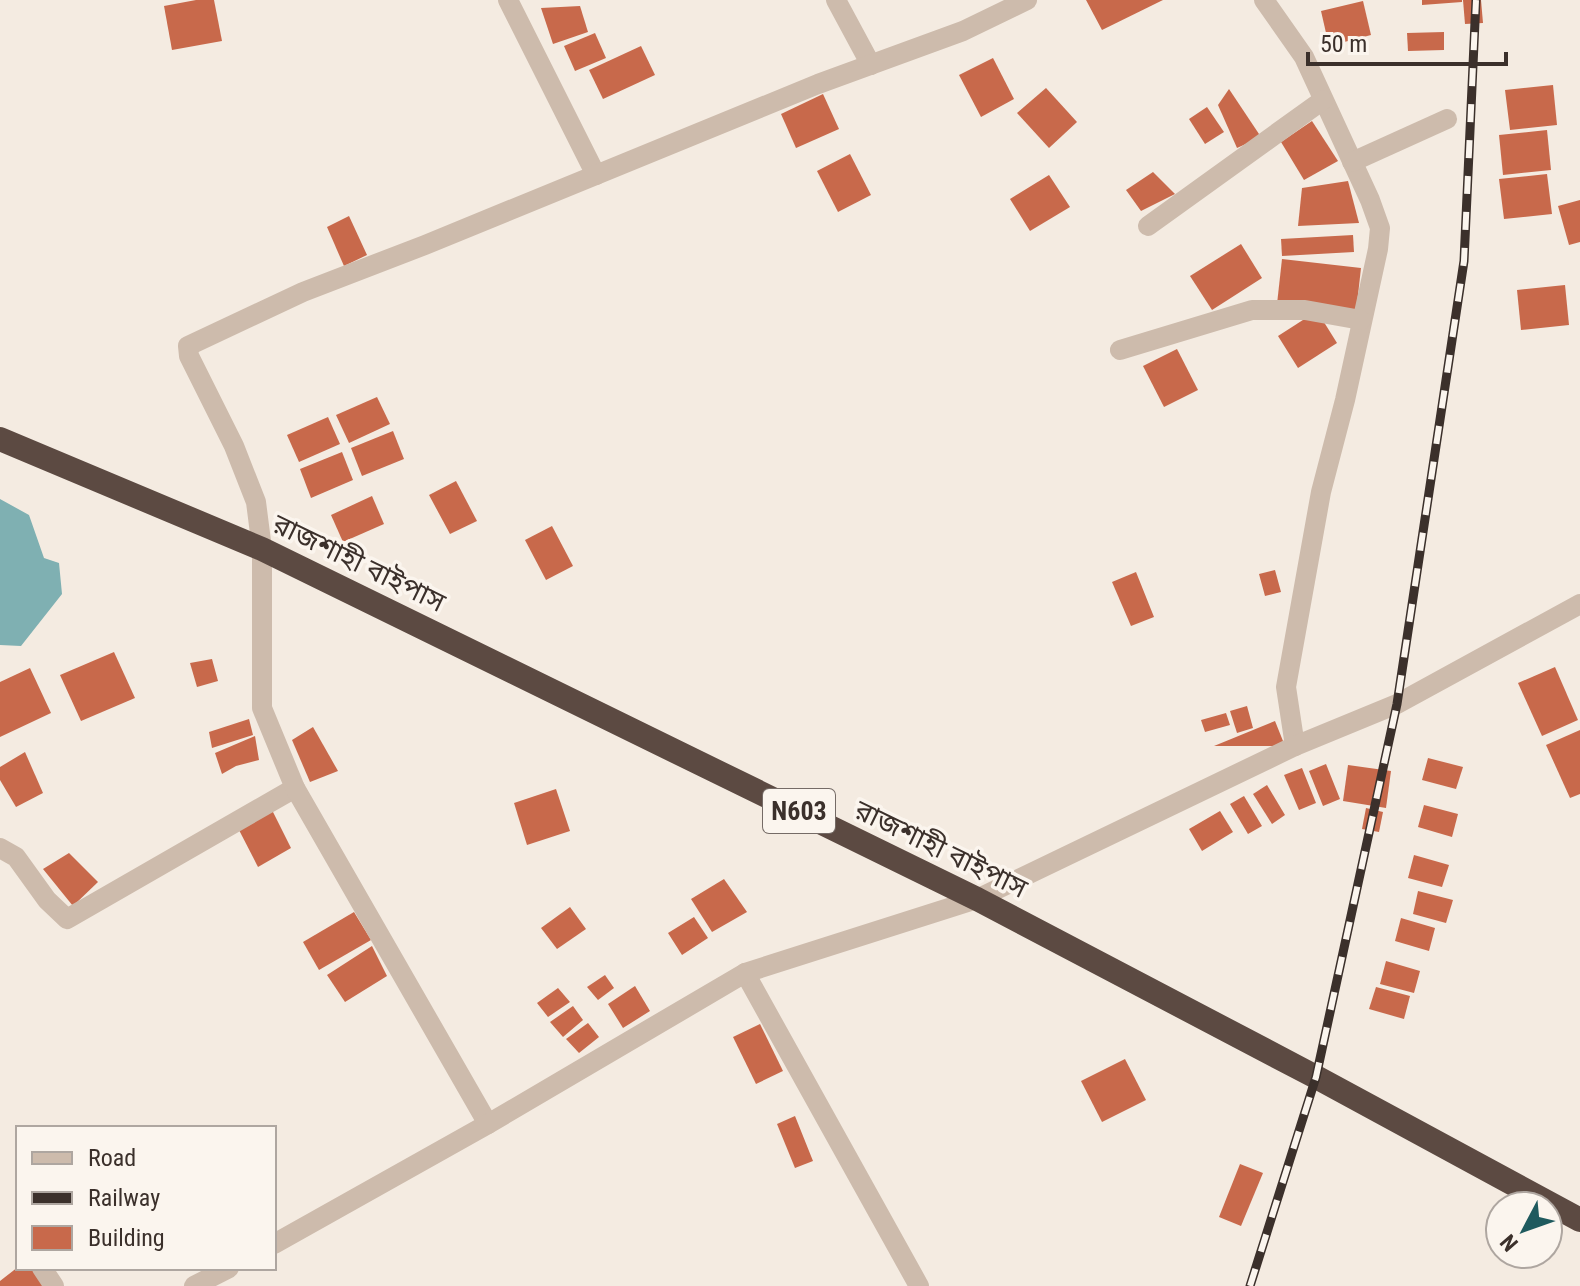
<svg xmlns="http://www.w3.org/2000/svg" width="1580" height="1286" viewBox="0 0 1580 1286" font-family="'Roboto Condensed','Noto Sans Bengali',sans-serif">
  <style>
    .water { fill: #7fb0b2 }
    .building { fill: #c8694b }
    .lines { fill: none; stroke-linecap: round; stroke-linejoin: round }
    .minor { stroke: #cdbbac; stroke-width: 20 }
    .highway { stroke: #5c4a42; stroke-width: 24 }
    .rail-casing { stroke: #3b302b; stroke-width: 9 }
    .rail { stroke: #fbf5ee; stroke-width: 6; stroke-dasharray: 18; stroke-linecap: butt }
    .labels { text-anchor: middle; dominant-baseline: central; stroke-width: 7; stroke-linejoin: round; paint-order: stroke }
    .shield { fill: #fbf5ee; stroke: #756b66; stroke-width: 2 }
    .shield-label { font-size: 26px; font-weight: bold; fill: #3b302b }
    .street-label { font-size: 28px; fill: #3b302b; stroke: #fbf5ee }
  </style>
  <rect width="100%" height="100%" fill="#f4ebe1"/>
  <!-- water -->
  <polygon class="water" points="0,499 29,515 44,558 59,563 62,594 21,646 0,645"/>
  <!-- building -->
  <g class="building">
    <polygon points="196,0 214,0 222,41 172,50 164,6"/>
    <polygon points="1086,0 1163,0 1102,30"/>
    <polygon points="1422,0 1462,0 1462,2 1422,5"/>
    <polygon points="1463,0 1481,0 1483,23 1465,24"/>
    <polygon points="1363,1 1371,35 1329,46 1321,11"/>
    <polygon points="580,6 588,32 553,44 541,8"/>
    <polygon points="1444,32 1444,50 1408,51 1407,33"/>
    <polygon points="595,33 606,58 575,71 564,46"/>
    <polygon points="641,46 655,75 603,99 589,70"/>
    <polygon points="993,58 1014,99 981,117 959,75"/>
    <polygon points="1553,85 1557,125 1510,130 1505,90"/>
    <polygon points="1046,88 1077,122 1049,148 1017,113"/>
    <polygon points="1229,89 1261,137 1237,148 1218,105"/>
    <polygon points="823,94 839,129 796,148 781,114"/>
    <polygon points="1207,107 1224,132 1205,144 1189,119"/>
    <polygon points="1312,121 1338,161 1304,180 1281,142"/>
    <polygon points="1547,130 1551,170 1503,175 1499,135"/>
    <polygon points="850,154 871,195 838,212 817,171"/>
    <polygon points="1153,172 1175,194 1141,211 1126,190"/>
    <polygon points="1547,174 1552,214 1504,219 1499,179"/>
    <polygon points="1049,175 1070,207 1030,231 1010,199"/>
    <polygon points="1348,181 1359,223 1298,226 1302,188"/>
    <polygon points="1580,200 1580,242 1569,245 1558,206"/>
    <polygon points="349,216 367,255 344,266 327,227"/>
    <polygon points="1353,235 1354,252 1282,256 1281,239"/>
    <polygon points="1241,244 1262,278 1212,310 1190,276"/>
    <polygon points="1282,259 1361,268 1356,313 1277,304"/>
    <polygon points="1565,285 1569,325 1521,330 1517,290"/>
    <polygon points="1317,311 1337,343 1298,368 1278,336"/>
    <polygon points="1177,349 1198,390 1164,407 1143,366"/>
    <polygon points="377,397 390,424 349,443 336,415"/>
    <polygon points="328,417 340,444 299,462 287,435"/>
    <polygon points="393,431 404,459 362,476 351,448"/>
    <polygon points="342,452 353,480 311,498 300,469"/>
    <polygon points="456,481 477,521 450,534 429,495"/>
    <polygon points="372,496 384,524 343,542 331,515"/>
    <polygon points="552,526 573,566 546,580 525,540"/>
    <polygon points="1275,570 1281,592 1265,596 1259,574"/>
    <polygon points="1136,572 1154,617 1131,626 1112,582"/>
    <polygon points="114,652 135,698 81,721 60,675"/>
    <polygon points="212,659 218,681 197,687 190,663"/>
    <polygon points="1555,667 1578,720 1542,736 1518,683"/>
    <polygon points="30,668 51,713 0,737 0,682"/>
    <polygon points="1247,706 1253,728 1237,733 1230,711"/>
    <polygon points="1226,713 1230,725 1205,732 1201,720"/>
    <polygon points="249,719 253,735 212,748 209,732"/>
    <polygon points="1275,721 1285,746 1214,746"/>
    <polygon points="313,727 338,771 310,782 292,740"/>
    <polygon points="1580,730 1580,794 1570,798 1546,745"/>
    <polygon points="255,736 259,760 236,766 222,774 215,753"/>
    <polygon points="25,752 43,793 16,807 0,780 0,767"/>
    <polygon points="1428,758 1463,767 1456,789 1422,780"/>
    <polygon points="1326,764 1340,799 1323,806 1309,771"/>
    <polygon points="1348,765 1391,771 1386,808 1343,801"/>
    <polygon points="1302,768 1316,803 1299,810 1284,775"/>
    <polygon points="1267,785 1285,815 1272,824 1253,794"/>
    <polygon points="556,789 570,831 527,845 514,803"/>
    <polygon points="1244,796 1262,826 1248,834 1230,804"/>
    <polygon points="1424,805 1458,814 1452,837 1418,827"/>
    <polygon points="1366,808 1383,812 1379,832 1362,829"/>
    <polygon points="272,810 291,848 258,867 239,830"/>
    <polygon points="1220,811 1233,832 1202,851 1189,829"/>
    <polygon points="69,853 98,882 73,906 43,869"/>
    <polygon points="1414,855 1449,865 1442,887 1408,878"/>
    <polygon points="724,879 747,912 712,932 691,899"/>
    <polygon points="1418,891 1453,900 1446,923 1413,914"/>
    <polygon points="570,907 586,929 557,949 541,928"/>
    <polygon points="354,912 371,940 319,970 303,942"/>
    <polygon points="694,917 708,938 682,955 668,933"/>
    <polygon points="1401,918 1435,928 1429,951 1395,941"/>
    <polygon points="372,946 387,976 345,1002 327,975"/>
    <polygon points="1386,961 1420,971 1414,993 1380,984"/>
    <polygon points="605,975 614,988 598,1000 587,987"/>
    <polygon points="635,986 650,1011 623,1028 608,1004"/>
    <polygon points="1376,987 1410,996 1404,1019 1369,1009"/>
    <polygon points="558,988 570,1002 548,1017 537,1003"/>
    <polygon points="573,1006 583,1020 563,1037 550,1022"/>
    <polygon points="588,1023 599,1037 579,1053 566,1039"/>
    <polygon points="760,1024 783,1071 756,1084 733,1037"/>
    <polygon points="1125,1059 1146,1100 1102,1122 1081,1081"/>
    <polygon points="795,1116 813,1161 795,1168 777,1124"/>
    <polygon points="1240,1164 1263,1173 1241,1226 1219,1217"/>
    <polygon points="18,1267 31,1268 43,1286 0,1286 0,1281"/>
  </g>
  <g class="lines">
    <!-- minor -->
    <g class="minor">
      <polyline points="508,0 596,175"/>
      <polyline points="836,0 871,65"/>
      <polyline points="1264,0 1304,57 1370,200 1380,228 1378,249 1345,400 1321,492 1286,687 1295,746"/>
      <polyline points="1352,162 1447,119"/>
      <polyline points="1148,226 1323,100"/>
      <polyline points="1120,350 1252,310 1305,310 1361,320"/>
      <polyline points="0,848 16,857 47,900 67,919 295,788"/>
      <polyline points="745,973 919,1286"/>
      <polyline points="488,1124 295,788 262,708 262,549 256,502 234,446 189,356 188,346 303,292 425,245 818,84 963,31 1027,0"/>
      <polyline points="274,1244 488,1124 745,973 977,899 1295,746 1397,704 1580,604"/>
      <polyline points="42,1268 54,1286"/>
      <polyline points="194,1286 229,1268"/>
    </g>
    <!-- highway -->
    <polyline class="highway" points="0,439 262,549 977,899 1316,1077 1580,1220"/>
    <!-- rail casing -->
    <g class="rail-casing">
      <polyline id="rail" points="1250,1286 1316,1077 1397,704 1464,261 1476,0"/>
    </g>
    <!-- rail -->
    <use href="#rail" class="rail"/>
  </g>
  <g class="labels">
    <!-- shield labels -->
    <rect class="shield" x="763" y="789" width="72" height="44" rx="6"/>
    <g class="shield-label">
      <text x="799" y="811">N603</text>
    </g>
    <!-- street labels -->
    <g class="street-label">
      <text transform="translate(359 563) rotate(26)">রাজশাহী বাইপাস</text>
      <text transform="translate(941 849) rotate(26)">রাজশাহী বাইপাস</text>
    </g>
  </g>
  <!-- legend -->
  <rect x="16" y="1126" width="260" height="144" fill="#fbf5ee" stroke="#aea6a0" stroke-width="2"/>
  <rect x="32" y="1152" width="40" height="12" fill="#cdbbac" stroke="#aea6a0" stroke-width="2"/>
  <text x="88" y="1166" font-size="24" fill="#3b302b">Road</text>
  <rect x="32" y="1192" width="40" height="12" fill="#3b302b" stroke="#aea6a0" stroke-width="2"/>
  <text x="88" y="1206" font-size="24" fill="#3b302b">Railway</text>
  <rect x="32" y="1226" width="40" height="24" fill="#c8694b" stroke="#aea6a0" stroke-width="2"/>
  <text x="88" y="1246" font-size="24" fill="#3b302b">Building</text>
  <!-- north arrow -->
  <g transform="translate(1524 1230) rotate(229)"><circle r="38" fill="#fbf5ee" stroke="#aea6a0" stroke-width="2"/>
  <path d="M0-6L14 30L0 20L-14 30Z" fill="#1f5a5e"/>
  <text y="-12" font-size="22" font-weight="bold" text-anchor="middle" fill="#3b302b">N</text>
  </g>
  <!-- scale -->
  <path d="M1308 52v12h198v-12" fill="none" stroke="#3b302b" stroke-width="4"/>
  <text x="1320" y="52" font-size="24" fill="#3b302b" stroke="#fbf5ee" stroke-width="6" paint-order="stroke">50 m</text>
</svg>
